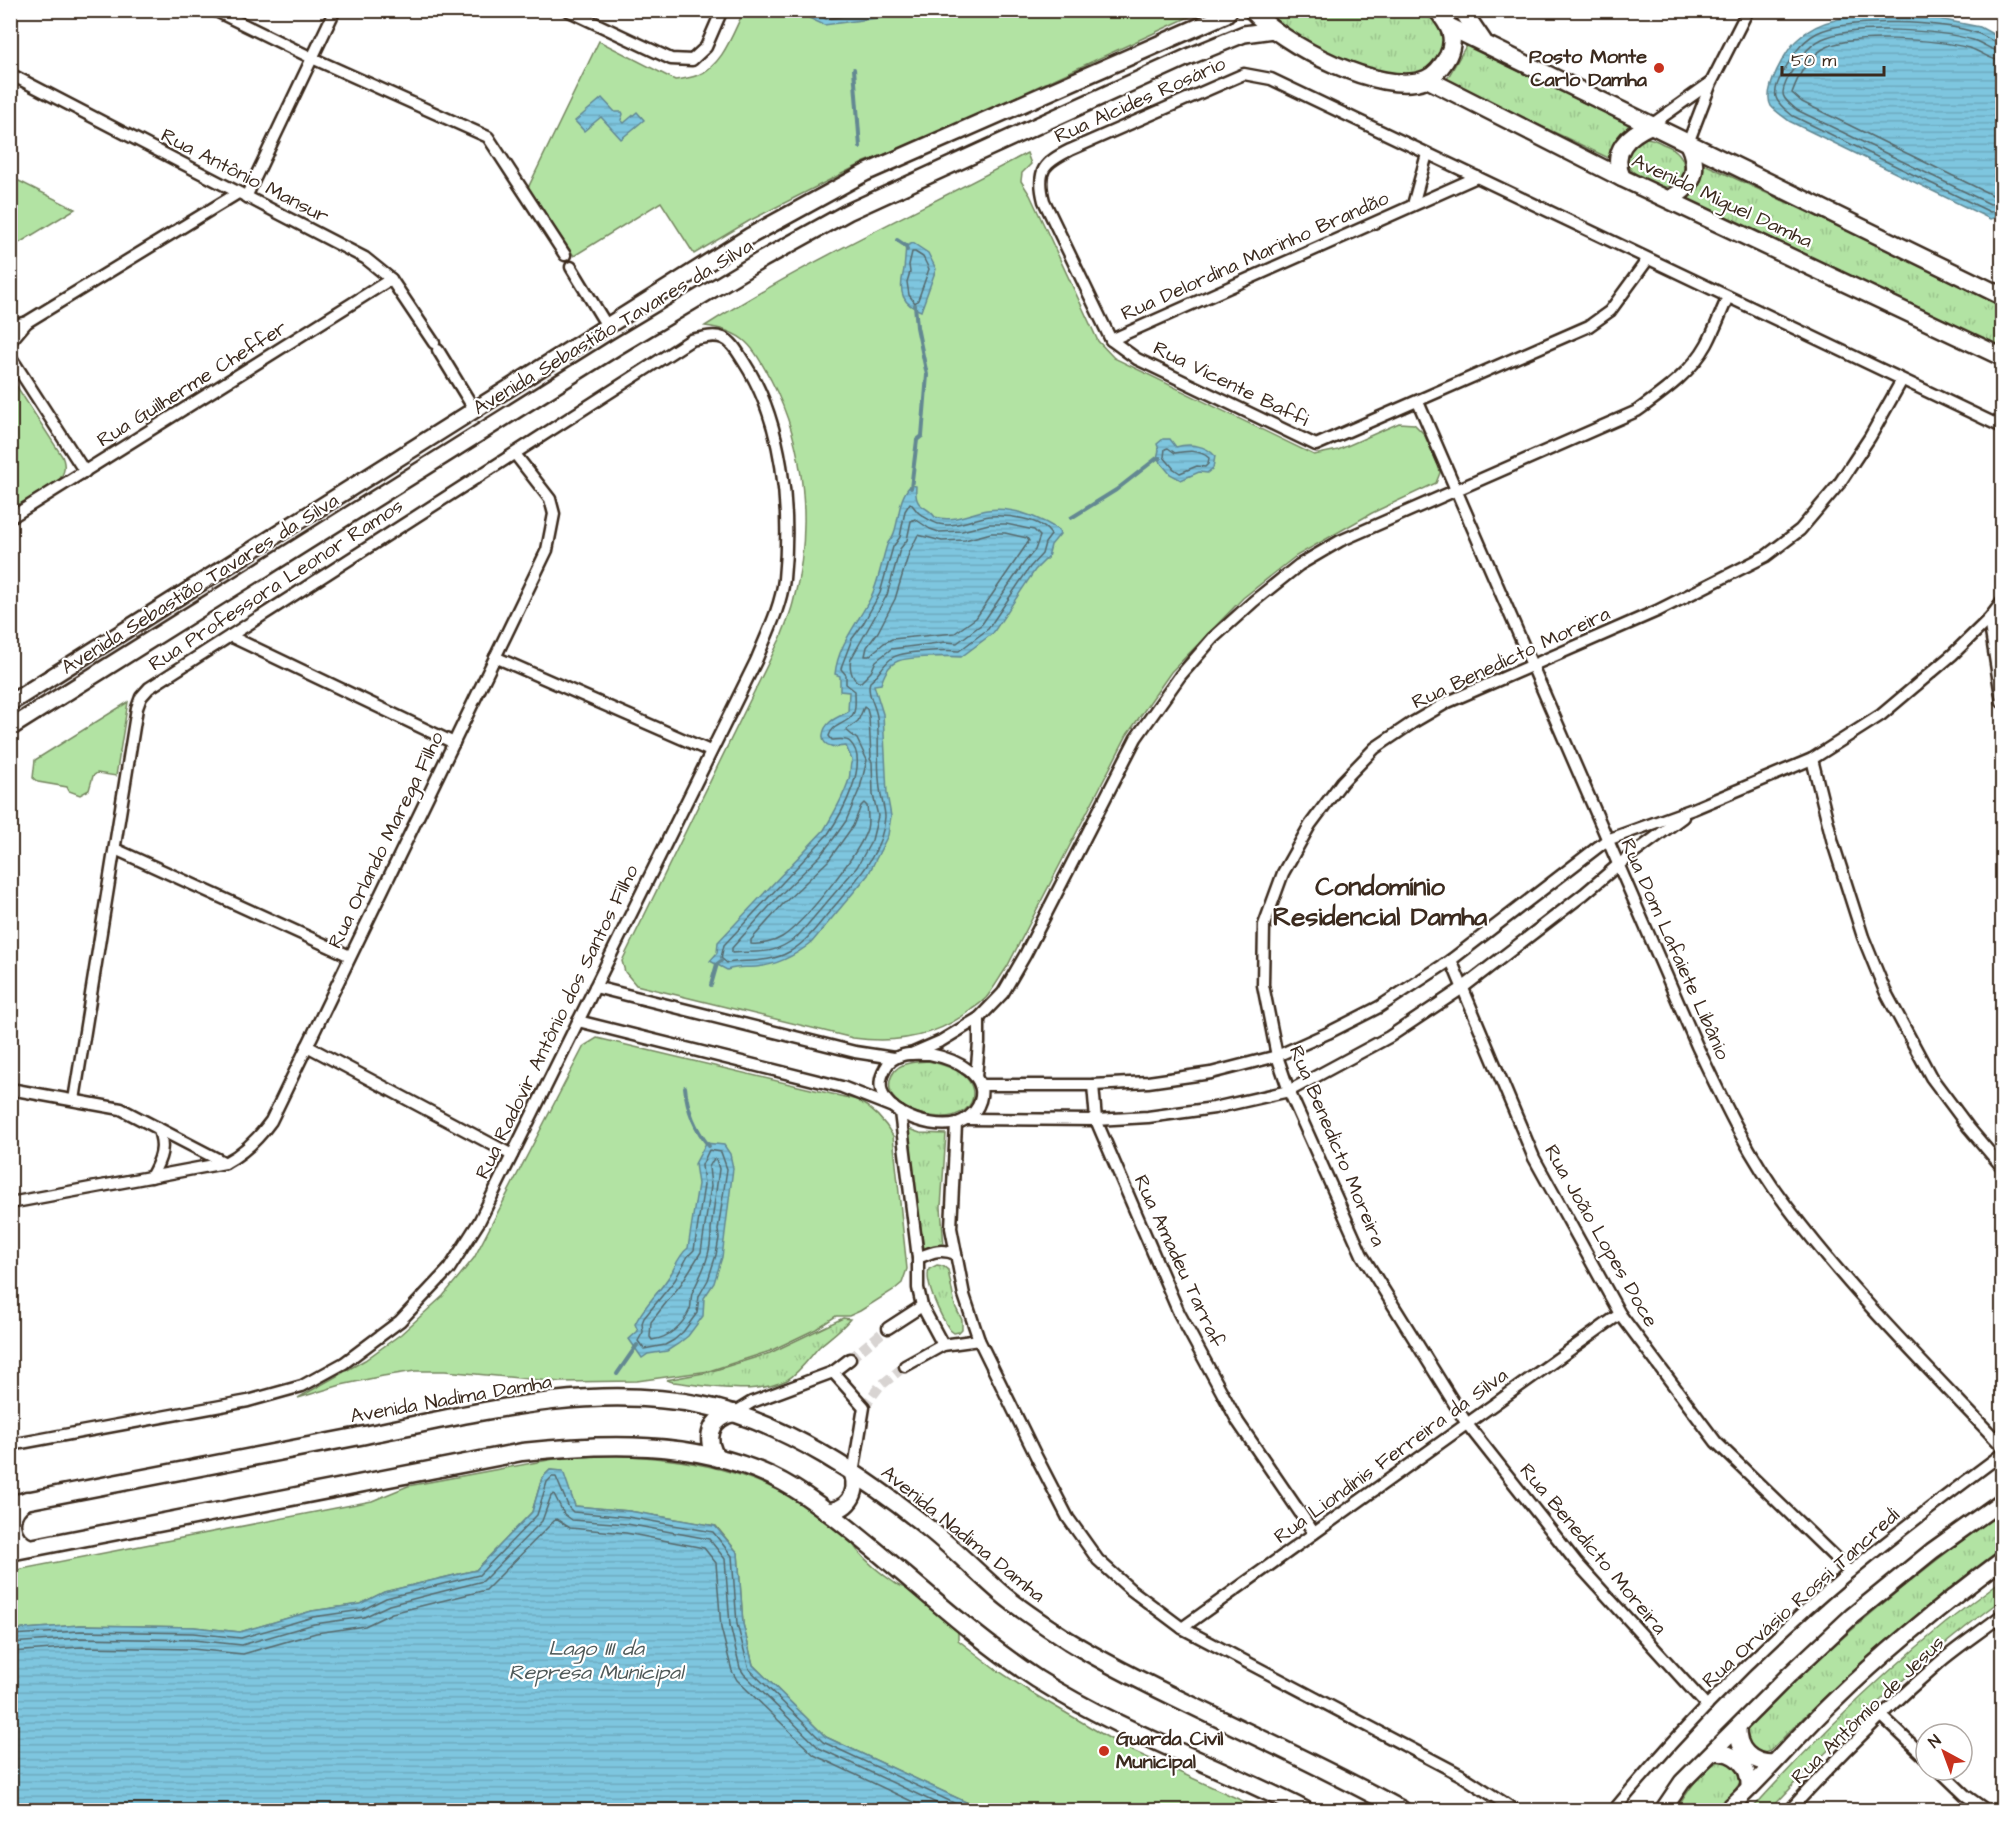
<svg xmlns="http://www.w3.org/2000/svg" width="2013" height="1821" viewBox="0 0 2013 1821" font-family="'Architects Daughter',sans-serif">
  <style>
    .grass { fill: url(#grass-tufts); stroke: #768660; stroke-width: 1.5 }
    .green { fill: #b2e3a3; stroke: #768660; stroke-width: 1.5 }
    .water { fill: url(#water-rules); stroke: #638892; stroke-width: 1.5 }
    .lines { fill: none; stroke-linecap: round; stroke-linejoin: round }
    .shore { stroke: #56686b; stroke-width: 1.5 }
    .stream { stroke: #638892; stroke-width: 4 }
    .street-tunnel { stroke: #d8d4d2; stroke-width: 10; stroke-dasharray: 10 5; stroke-linecap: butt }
    .street-casing { stroke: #3b2a1e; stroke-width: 15 }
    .secondary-casing { stroke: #3b2a1e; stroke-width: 20 }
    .primary-casing { stroke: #3b2a1e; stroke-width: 21 }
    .street { stroke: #fff; stroke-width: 10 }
    .secondary { stroke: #fff; stroke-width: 15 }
    .primary { stroke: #fff; stroke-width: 16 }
    .poi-dot { fill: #c8321e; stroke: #fff; stroke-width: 2 }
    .labels { text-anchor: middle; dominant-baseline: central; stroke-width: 4.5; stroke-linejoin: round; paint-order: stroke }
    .poi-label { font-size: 20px; font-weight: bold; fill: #3b2a1e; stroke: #fff; text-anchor: end }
    .street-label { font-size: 20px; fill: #3b2a1e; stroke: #fff }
    .water-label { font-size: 21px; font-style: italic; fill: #4f5958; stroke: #fff }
    .district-label { font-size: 26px; font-weight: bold; fill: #3b2a1e; stroke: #fff }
  </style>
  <defs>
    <pattern id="grass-tufts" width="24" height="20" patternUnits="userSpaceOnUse" patternTransform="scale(1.5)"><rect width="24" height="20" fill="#b2e3a3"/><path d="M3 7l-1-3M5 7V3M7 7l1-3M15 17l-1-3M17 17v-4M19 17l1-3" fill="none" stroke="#9ac38c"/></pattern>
    <pattern id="water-rules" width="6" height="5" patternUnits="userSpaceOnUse" patternTransform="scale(1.5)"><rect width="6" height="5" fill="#7ec6df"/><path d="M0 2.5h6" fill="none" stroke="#6eaabf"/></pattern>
  </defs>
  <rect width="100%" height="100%" fill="#fff"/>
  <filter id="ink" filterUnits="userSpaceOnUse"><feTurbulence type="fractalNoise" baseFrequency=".0167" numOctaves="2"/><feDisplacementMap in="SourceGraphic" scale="12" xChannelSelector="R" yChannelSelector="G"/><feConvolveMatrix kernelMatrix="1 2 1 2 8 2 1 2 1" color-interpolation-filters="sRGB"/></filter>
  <g filter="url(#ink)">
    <!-- grass -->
    <g class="grass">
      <path d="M1266,11H1425C1436,20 1447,36 1441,50C1438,58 1432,68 1424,71C1396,83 1327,54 1302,39C1289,31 1277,20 1266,11Z"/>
      <polygon points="1466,46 1633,126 1615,161 1446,81"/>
      <path d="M1641,138C1649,137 1656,140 1663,144C1669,146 1675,149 1679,154C1689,166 1683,184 1667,187C1660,188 1651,183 1645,180C1631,172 1626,167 1626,151Z"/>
      <polygon points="1700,162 2002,303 2002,349 1681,197"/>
      <path d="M928,1061C945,1065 973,1072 973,1094C973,1100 970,1106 965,1110C946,1124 907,1115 893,1097C889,1091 889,1086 890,1080C895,1062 912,1062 928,1061Z"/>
      <polygon points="906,1128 920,1133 946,1134 941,1207 944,1247 924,1249"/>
      <path d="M937,1265L943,1266L948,1270L955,1306L962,1320V1329L959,1332L954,1333L950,1330C941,1317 924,1283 929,1269Z"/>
      <path d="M843,1318L850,1319C841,1330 829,1338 819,1347C809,1358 800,1372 787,1380C755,1396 707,1386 673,1382L666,1380L709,1372L770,1353Z"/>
      <path d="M2002,1511V1548C1919,1609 1842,1677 1770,1751L1761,1754L1752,1752L1745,1736L1749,1727C1829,1645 1910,1578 2002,1511Z"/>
      <path d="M2002,1580V1599C1918,1662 1842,1733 1770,1810H1751C1827,1726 1910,1646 2002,1580Z"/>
      <path d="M1722,1759L1736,1761L1742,1780L1729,1798L1714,1810H1676C1689,1790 1700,1770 1722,1759Z"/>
    </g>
    <!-- green -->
    <g class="green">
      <path d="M744,11H1198L1191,16L922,140L865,162L749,221L694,254L661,202L574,256L528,188L599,41L675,80C683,79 691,78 698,75C723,66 733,32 744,11Z"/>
      <path d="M1027,153L1031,164L1022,173L1021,181L1030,195L1098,341L1114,358L1314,455L1338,450L1399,423L1414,424L1424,434L1439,467L1440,473L1436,483L1372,513L1296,556L1243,598L1171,672L1127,735L1007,967C1000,977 994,988 986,998C982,1002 977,1006 972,1009C937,1037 896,1044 853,1038L636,985L625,972L622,961L781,637C785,626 790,615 793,603C813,530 806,447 771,380C753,347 745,331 705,326C808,260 919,211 1027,153Z"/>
      <polygon points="10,177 11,177 75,209 11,248"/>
      <path d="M10,376L62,456C66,466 65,473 58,481L11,511Z"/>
      <polygon points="128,702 116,776 97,773 93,776 89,790 80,795 69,791 67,787 38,782 33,778 35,760"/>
      <path d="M597,1038L857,1100C873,1109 884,1120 893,1136L907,1269L902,1283L895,1289L860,1311L849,1316H836L816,1329L770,1351L709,1371L637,1381L560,1382L445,1371H415L383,1376L341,1385L298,1398L365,1360L401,1334L443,1296L474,1258L584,1046Z"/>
      <path d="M608,1455C701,1458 775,1474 848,1537C852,1541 854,1547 858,1551C868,1563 883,1575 896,1584C902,1588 910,1589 916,1593C931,1604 944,1617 958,1629V1640L997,1670L1032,1693L1126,1748L1245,1802L1287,1810H983L826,1737L753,1665L743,1624L738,1553L716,1526L629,1511L575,1506L562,1471L550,1470L542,1478L532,1512L476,1570L384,1592L360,1604L312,1611L240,1632L194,1627L81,1625L11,1630V1571L372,1501L408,1486L554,1459Z"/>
    </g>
    <!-- water -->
    <g class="water">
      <polygon points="806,11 805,11 931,11 824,25 809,18"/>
      <path d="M1900,17L1939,19L1980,27L2002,39V216L1990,219L1789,121C1784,117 1775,111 1771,106C1762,91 1786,49 1798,39C1808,30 1821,23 1835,20C1855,14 1880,18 1900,17Z"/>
      <polygon points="602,98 615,112 622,112 623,114 621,120 624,123 637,112 644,120 621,139 601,117 584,131 575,121"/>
      <path d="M913,243L928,253L936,269L921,311C902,304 899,292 903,274C905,267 905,254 906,246Z"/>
      <path d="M1163,439H1170L1176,447C1189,443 1206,445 1215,456L1213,468L1207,473L1199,472L1181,480L1170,474L1157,458L1159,450L1157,444Z"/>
      <path d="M911,485L916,486C914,510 926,504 935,517C953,523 969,513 987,510C1012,506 1038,517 1059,530L1060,534L1051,545L1048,557L1035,570L993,633L961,657C949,656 908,657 898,661C888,665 884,675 881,684L874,685L883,714L887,794L891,816L888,835L868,875L812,942C795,956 778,965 756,967C745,968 738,966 727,970L710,961L717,953L718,942L824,830C833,815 844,796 849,779C851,772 849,767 852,760L846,746C842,746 835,748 831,746C818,743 823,728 830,722C835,718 842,715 848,712L849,692L840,691V676L835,674C838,645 857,624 870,599C879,582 881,563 887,545C888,541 893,538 894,533C900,517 898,498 911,485Z"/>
      <path d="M706,1143L724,1145L730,1154L733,1168L722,1257L714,1283L704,1298L703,1316L688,1336L678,1344L667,1351L648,1354L642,1358L629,1339L638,1331L635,1324C644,1305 661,1291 672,1272C676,1264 680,1254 688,1248L698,1184L695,1164Z"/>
      <polygon points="550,1470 563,1471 575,1506 629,1511 715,1526 738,1553 743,1624 753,1665 826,1737 983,1810 11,1810 11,1630 80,1625 194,1627 240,1632 312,1611 360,1604 384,1592 476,1570 532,1512 542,1478"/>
    </g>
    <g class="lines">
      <!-- shore -->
      <g class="shore">
        <polyline points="812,10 826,19 881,10"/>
        <path d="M2002,44C1993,43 1986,36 1977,33C1945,21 1848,17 1817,33C1800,42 1791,58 1782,74C1770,96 1775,102 1793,116L1990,212L2002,210"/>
        <path d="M2002,52C1991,51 1983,43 1973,40C1939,30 1854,24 1822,39C1806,47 1798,61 1789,76C1779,95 1781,97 1797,110L1990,204L2002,203"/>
        <path d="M2002,61C1989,60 1981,51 1969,48C1937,40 1851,32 1823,49C1808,58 1798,76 1792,93L1802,102L1992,195L2002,194"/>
        <polygon points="912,252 915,252 923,257 929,269 918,300 915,303 909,295 907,282 910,272 909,265"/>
        <path d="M1168,448L1175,453C1187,451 1199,449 1209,458L1208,464L1205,467L1197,466L1180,473L1174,469L1164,457L1165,449Z"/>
        <path d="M910,503C914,506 915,510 919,513C922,516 936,524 939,524C957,528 973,518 990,516C1007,515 1042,518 1051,535L1045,543L1042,554L1030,567L988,629L959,651C946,650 901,651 892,658C882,665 879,675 870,682C866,693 876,706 877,717C880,742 876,769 881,795C882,802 885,809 885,817C883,854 853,884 831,910C818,925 807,942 789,952C770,963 747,960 727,963L721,958L724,945L828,834C841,815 871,762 850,742C846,738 837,740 832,740L829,736C832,723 850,724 854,712C856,706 855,698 855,691L846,684V675L841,669L842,665L852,639L863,624L880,593L893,547L900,537L905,511Z"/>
        <path d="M915,519L930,529L939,532L962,531L989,524H1006L1034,530L1040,536L1035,550L1024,563L982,624L957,643L946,642L891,649L876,661L871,672L861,682H858C851,678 849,666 851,659L887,595L900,549L907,540L911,521Z"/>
        <polygon points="991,533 1005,533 1027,538 1029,541 976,618 955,633 892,639 884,643 869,656 865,656 867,647 878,632 895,599 909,553 918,535 942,541 965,540"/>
        <path d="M864,707L867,709L869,717L871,757L870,759L872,762L873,795L878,816L872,840L857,867L797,937C772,956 760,951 732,953V948L777,898L820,856L834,838L846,821L860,788L867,760L857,739L846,730L858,721Z"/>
        <path d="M864,803L867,806C868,814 869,821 867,829C860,853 803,924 782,937C774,942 761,945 751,944V940L783,904L828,861L853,826L861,806Z"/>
        <polygon points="709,1150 721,1152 727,1169 718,1230 719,1238 716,1255 708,1280 699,1296 697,1313 683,1332 674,1340 665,1345 644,1349 638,1341 643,1332 642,1323 644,1318 675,1280 688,1256 694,1250 704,1185 702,1165"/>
        <path d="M716,1159L719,1169L711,1229C712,1252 703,1271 693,1291C690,1296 692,1303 690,1309C683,1325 669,1338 652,1340L650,1337L651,1322L681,1284L701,1252L711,1186L709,1167L713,1160Z"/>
        <polyline points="10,1635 81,1631 193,1633 241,1638 313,1617 362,1610 386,1598 479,1575 537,1515 547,1482 552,1477 556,1477 569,1508 573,1512 628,1517 713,1532 732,1556 737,1624 749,1669 823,1742 969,1810"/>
        <polyline points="10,1643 81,1638 193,1640 242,1645 314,1624 364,1617 389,1605 483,1581 542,1521 551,1496 554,1494 564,1514 572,1520 627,1524 709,1539 725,1559 730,1625 740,1668 744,1674 819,1748 951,1810"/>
        <polyline points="10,1652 81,1647 192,1649 243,1654 316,1633 365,1626 392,1613 486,1590 556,1519 570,1528 626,1533 704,1548 716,1563 721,1628 732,1671 737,1680 814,1755 930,1810"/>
      </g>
      <!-- stream -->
      <g class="stream">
        <polyline points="854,69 860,147"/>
        <polyline points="897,240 906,246 907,250"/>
        <polyline points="911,488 917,440 922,436 927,375 917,327 915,305"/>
        <polyline points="1071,518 1116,490 1157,458 1160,458"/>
        <polyline points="711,985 717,964 721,961"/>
        <path d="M685,1087C687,1109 695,1129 709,1146"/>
        <polyline points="617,1374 637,1345"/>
      </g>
      <!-- street-tunnel -->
      <g class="street-tunnel">
        <polyline points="850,1359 888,1328"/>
        <polyline points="864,1407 879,1387 905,1366"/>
      </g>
      <!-- street casing -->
      <g class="street-casing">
        <g id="street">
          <polyline points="214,10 312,58 488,137 565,255"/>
          <polyline points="567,10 671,59 692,60 706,47 722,10"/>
          <polyline points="10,74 365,258 391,279 434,343"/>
          <polyline points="1651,125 1710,83"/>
          <polyline points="1688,143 1711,83 1748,10"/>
          <polyline points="246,197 335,10"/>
          <polyline points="1413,205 1427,154"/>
          <path d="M1648,259L1610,311L1589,326L1316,445L1137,359L1111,340L1044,201C1036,170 1044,163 1070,150L1244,74L1271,79L2002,427"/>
          <polyline points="571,267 607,326"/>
          <polyline points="10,326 27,322 238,193"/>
          <polyline points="1111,340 1477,177"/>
          <polyline points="10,342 27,322"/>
          <polyline points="438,350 474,409"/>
          <polyline points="10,356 85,472"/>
          <path d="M1418,402L1697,1046C1723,1101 1749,1157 1786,1205C1851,1292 1928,1368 2002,1446"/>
          <polyline points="10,518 391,279"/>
          <polyline points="1989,619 2002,702"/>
          <polyline points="230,636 454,743"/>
          <polyline points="495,657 710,751"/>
          <polyline points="1812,759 1833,843 1863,937 1885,991 1931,1077 1969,1128 2002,1167"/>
          <polyline points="115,849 350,956"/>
          <polyline points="1451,960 1534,1158 1620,1314 1716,1442 1850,1572"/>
          <polyline points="595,987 855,1052 894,1058"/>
          <polyline points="578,1021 842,1087 893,1107"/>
          <polyline points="307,1046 512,1155"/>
          <path d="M911,1054L941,1041L979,1018L1003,993L1025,955L1136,738L1180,676L1213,638L1254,601L1299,565L1340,541L1637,411C1663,392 1691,373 1707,344C1715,329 1721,312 1728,297"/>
          <path d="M930,1054C954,1059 993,1075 978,1106C974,1114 965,1121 957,1123C928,1131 863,1107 885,1069C888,1062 895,1057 903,1055C911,1053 922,1054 930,1054Z"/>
          <polyline points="976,1077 979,1043 979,1018"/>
          <polyline points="980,1085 1093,1085 1148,1082 1211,1073 1277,1056 1328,1033 1379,1007 1451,960 1607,840 1693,809 1812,759 1881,715 1952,655 1989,619 2002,602"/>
          <polyline points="1093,1085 1096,1120 1179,1313 1238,1422 1314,1533"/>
          <polyline points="10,1089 121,1109 225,1163"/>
          <polyline points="900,1112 918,1258 918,1288 922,1306 943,1345"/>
          <polyline points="966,1119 1096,1120 1148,1117 1214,1108 1289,1091 1389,1037 1461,989 1584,894 1618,865 1683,817"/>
          <polyline points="956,1124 951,1228 964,1295 979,1340 1036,1456 1068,1518 1098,1560 1130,1589 1182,1628 1461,1775 1515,1810"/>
          <path d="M151,1177C161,1159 166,1147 158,1128"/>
          <path d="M10,1203L225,1163C244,1153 258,1139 271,1121L547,550L554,514L550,499L515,454"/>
          <path d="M918,1258C932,1252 940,1248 956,1254"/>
          <polyline points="888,1328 922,1306"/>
          <polyline points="905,1366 943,1345 979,1340"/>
          <polyline points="833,1372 850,1359"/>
          <polyline points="734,1413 752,1402 833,1372 864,1407 853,1474"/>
          <path d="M10,1445L248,1401L302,1386L344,1363L400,1321L449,1269L479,1222L756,661C766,636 781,607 784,579C791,509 783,422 744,362C738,353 733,342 723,338C713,334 702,338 691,340L149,688L141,697L137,708L74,1100"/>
          <polyline points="1182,1628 1620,1314"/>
          <polyline points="1707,1706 1576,1562 1467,1424 1362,1255 1289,1091 1277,1056 1263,985 1264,925 1283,873 1310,825 1342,782 1375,748 1412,723 1448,702 1657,611 1766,556 1800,530 1839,484 1870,437 1902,380"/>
          <polyline points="1882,1716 1926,1758"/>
          <polyline points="1939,1770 1965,1795 1986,1810"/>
          <path d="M1614,1810C1685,1724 1765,1643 1851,1571C1900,1530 1951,1492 2002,1454"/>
          <path d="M1790,1810C1837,1758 1887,1708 1940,1662C1960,1645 1982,1631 2002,1615"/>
        </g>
      </g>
      <!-- secondary casing -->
      <g class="secondary-casing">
        <g id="secondary">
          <polyline points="10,703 750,236 865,173 1225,15 1230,10"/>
          <polyline points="10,728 618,346 763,259 848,212 1188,57 1244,34 1273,30"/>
          <path d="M1738,1727C1737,1749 1751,1763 1773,1763"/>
          <path d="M1713,1752C1735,1751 1750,1765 1749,1788"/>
          <polyline points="1663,1810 1682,1782 1789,1675 1852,1616 1932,1551 2002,1501"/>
          <path d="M1727,1810C1764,1777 1796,1737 1833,1702C1886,1650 1943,1604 2002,1560"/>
        </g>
      </g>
      <!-- primary casing -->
      <g class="primary-casing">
        <g id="primary">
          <path d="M1252,10C1281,44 1382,97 1426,79C1436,75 1443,65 1448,56C1457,37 1449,25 1437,10"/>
          <polyline points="1462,10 1483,41"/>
          <polyline points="1450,27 2002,296"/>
          <polyline points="1427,79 1622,178 2002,357"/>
          <path d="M1622,178C1610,151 1628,135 1651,125"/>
          <path d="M1669,199C1695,187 1700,168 1688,143"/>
          <path d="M717,1458C704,1439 710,1418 734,1413"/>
          <path d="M27,1500C5,1513 8,1539 30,1548"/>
          <path d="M10,1504C125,1481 240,1459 355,1437C467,1415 586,1382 701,1405C782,1420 870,1480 933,1532C956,1551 978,1573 1001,1593C1022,1611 1046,1626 1069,1641C1108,1665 1149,1685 1191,1705C1261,1739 1333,1772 1402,1810"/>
          <path d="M826,1511C847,1511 859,1495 853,1474"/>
          <path d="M10,1552L522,1452C605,1443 693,1440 771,1476C809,1494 842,1523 874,1549C927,1593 979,1641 1037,1679C1121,1732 1217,1765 1305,1810"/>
        </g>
      </g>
      <!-- street -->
      <use href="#street" class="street"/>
      <!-- secondary -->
      <use href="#secondary" class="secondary"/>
      <!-- primary -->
      <use href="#primary" class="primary"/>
    </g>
  </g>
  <!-- markers -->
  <g class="poi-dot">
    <circle cx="1659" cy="68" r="6"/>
    <circle cx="1104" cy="1751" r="6"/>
  </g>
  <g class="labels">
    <!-- poi labels -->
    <g class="poi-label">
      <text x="1647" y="57">Posto Monte<tspan x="1647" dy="23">Carlo Damha</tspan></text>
      <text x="1116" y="1739" text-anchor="start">Guarda Civil<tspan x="1116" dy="23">Municipal</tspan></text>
    </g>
    <!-- street labels -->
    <g class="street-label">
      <text transform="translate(1140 100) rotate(-24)">Rua Alcides Rosário</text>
      <text transform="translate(245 176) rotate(27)">Rua Antônio Mansur</text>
      <text transform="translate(1722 201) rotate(25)">Avenida Miguel Damha</text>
      <text transform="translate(1255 256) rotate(-24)">Rua Delordina Marinho Brandão</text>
      <text transform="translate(613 327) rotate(-31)">Avenida Sebastião Tavares da Silva</text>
      <text transform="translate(192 384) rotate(-32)">Rua Guilherme Cheffer</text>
      <text transform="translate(1231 384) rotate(26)">Rua Vicente Baffi</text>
      <text transform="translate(200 584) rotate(-32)">Avenida Sebastião Tavares da Silva</text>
      <text transform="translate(276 585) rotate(-33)">Rua Professora Leonor Ramos</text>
      <text transform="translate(1511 658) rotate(-25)">Rua Benedicto Moreira</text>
      <text transform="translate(386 840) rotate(-64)">Rua Orlando Marega Filho</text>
      <text transform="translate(1675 949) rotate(66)">Rua Dom Lafaiete Libânio</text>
      <text transform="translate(557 1022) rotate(-64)">Rua Radovir Antônio dos Santos Filho</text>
      <text transform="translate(1337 1146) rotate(67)">Rua Benedicto Moreira</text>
      <text transform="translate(1601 1236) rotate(60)">Rua João Lopes Doce</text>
      <text transform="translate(1179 1261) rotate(65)">Rua Amadeu Tarraf</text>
      <text transform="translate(451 1399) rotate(-10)">Avenida Nadima Damha</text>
      <text transform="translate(1391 1456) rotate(-36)">Rua Liondinis Ferreira da Silva</text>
      <text transform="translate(963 1534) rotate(39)">Avenida Nadima Damha</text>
      <text transform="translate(1593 1549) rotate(50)">Rua Benedicto Moreira</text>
      <text transform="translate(1801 1598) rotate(-42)">Rua Orvásio Rossi Tancredi</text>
      <text transform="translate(1868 1710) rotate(-44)">Rua Antômio de Jesus</text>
    </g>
    <!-- water labels -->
    <g class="water-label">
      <text x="596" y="1648">Lago III da<tspan x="596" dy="24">Represa Municipal</tspan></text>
    </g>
    <!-- district labels -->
    <g class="district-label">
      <text x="1380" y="887">Condomínio<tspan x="1380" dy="30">Residencial Damha</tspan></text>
    </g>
  </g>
  <!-- margin -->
  <rect width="2013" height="1821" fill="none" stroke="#fff" stroke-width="36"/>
  <rect x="18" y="18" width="1977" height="1785" fill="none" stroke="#3b2a1e" stroke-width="2" filter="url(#ink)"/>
  <!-- north arrow -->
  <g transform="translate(1944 1752) rotate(319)"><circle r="28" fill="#ffffff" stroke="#b1aaa5" stroke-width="1.5"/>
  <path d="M0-4.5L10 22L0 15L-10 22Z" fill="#c8321e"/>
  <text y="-9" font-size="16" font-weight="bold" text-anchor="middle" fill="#3b2a1e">N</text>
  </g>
  <!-- scale -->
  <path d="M1782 66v9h102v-9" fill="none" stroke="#3b2a1e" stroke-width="3"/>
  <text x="1791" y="66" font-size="18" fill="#3b2a1e" stroke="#ffffff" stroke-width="4.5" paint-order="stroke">50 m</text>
</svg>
